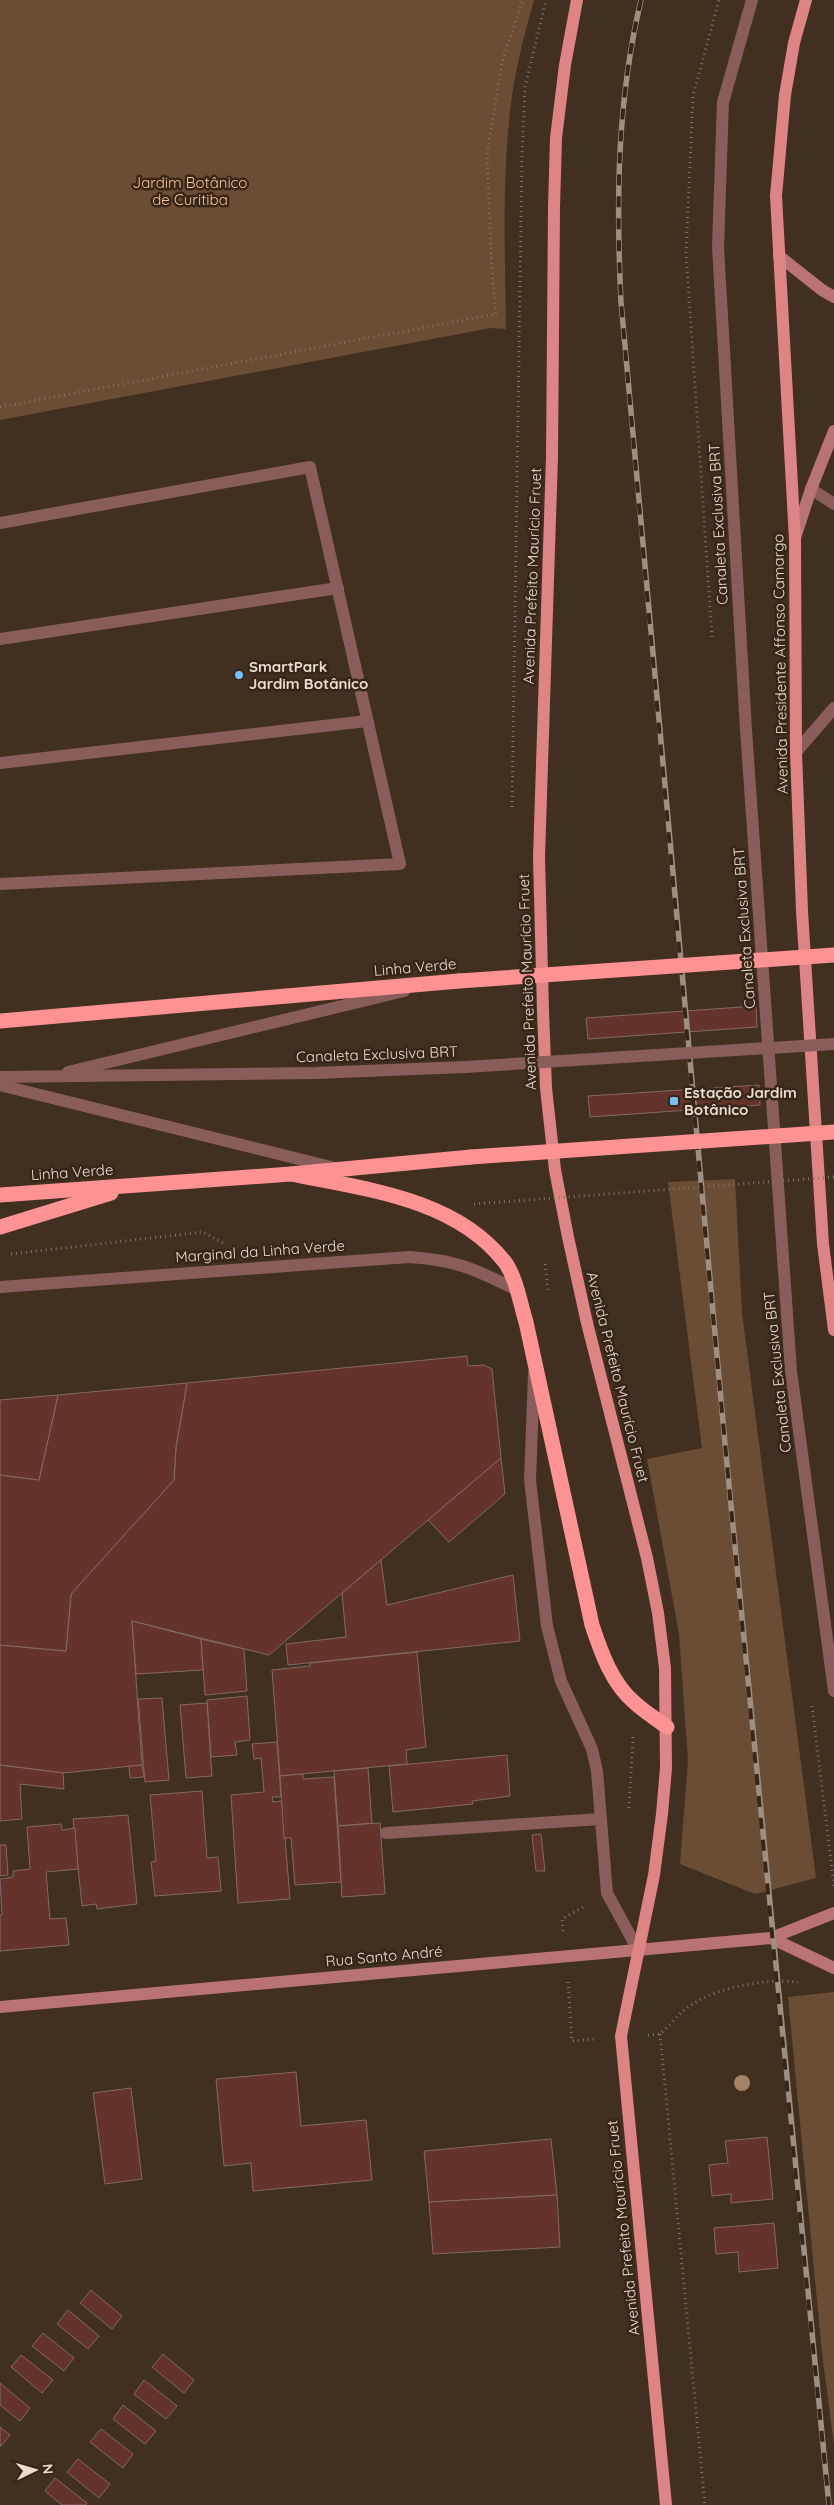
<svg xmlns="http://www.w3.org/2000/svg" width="834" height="2505" viewBox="0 0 834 2505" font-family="Quicksand,sans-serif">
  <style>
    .green { fill: #6a4d35 }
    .building { fill: #64342b; stroke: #856963 }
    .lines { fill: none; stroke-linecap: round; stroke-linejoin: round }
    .path { stroke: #837366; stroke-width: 3; stroke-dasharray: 1 4; stroke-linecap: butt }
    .lane { stroke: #8a5d5d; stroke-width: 12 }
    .street { stroke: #8a5d5d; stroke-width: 12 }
    .secondary { stroke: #b97373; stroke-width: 12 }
    .primary { stroke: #de8484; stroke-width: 12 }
    .highway { stroke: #ff9394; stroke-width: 15 }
    .rail-casing { stroke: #9e8f83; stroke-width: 5.5 }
    .rail { stroke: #372516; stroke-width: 4; stroke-dasharray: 11; stroke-linecap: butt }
    .path-bridge { stroke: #837366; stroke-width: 3; stroke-dasharray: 1 4; stroke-linecap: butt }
    .lane-bridge { stroke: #8a5d5d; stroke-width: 12 }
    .highway-bridge { stroke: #ff9394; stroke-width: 15 }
    .tree { fill: #a68264 }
    .poi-dot { fill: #76c0f7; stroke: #372516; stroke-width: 2 }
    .labels { text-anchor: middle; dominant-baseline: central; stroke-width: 5; stroke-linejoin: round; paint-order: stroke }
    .park-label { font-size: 15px; fill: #f9c59c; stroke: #372516 }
    .street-label { font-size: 15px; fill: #e9dcd3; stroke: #372516 }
    .poi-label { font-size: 15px; font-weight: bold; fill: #e9dcd3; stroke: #372516; text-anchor: start }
  </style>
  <rect width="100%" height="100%" fill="#412f20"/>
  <!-- green -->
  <g class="green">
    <path d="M0,0H534C524,36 514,74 510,112C502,184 505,256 506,329L491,328L0,420Z"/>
    <polygon points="735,1179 742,1313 816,1878 755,1894 680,1864 688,1760 679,1634 647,1459 702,1448 668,1182"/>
    <polygon points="834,1992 834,2446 822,2353 788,1997"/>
  </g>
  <!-- building -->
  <g class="building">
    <polygon points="756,1006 757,1027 588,1039 586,1018"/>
    <polygon points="759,1085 760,1105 590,1117 588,1096"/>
    <polygon points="467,1356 468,1366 484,1365 492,1369 501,1458 269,1655 132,1621 142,1765 63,1773 0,1765 0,1645 66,1651 71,1594 174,1480 176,1447 187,1383"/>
    <polygon points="187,1383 176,1447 174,1480 71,1594 66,1651 0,1645 0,1475 39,1480 58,1395"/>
    <polygon points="58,1395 39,1480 0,1475 0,1400"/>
    <polygon points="501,1458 505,1494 449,1542 428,1520"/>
    <polygon points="381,1560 387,1605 513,1575 520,1641 288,1665 286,1644 346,1637 342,1593"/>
    <polygon points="132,1621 201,1639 203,1670 136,1674"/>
    <polygon points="201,1639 244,1649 247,1691 205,1695"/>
    <polygon points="417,1652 426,1747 406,1750 407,1764 280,1776 272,1670 310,1666 310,1663"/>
    <polygon points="247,1696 250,1740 235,1742 237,1755 211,1757 207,1700"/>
    <polygon points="162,1698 169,1780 145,1782 138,1699"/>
    <polygon points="207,1703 212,1776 186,1778 180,1705"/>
    <polygon points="277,1742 281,1797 272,1797 273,1802 282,1801 290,1899 238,1903 231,1795 264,1792 261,1758 254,1759 252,1744"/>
    <polygon points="507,1755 510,1796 472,1801 473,1804 393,1812 389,1766"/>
    <polygon points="0,1765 63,1773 64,1789 20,1784 22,1819 0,1821"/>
    <polygon points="142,1765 144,1777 130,1778 129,1766"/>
    <polygon points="368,1768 372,1823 338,1826 334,1771"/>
    <polygon points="303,1774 303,1779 334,1777 341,1882 295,1885 291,1838 284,1838 280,1776"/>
    <polygon points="202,1791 207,1858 218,1857 221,1891 155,1896 151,1862 156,1861 150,1795"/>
    <polygon points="128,1815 137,1904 97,1909 96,1904 82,1906 73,1819"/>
    <polygon points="380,1823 385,1894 342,1897 338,1826"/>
    <polygon points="61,1824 62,1830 75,1828 78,1869 46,1872 50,1919 66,1918 69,1945 0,1951 0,1915 2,1915 0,1879 13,1877 13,1871 30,1869 27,1827"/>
    <polygon points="541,1834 545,1871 536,1871 532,1835"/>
    <polygon points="0,1845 6,1845 8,1875 0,1876"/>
    <polygon points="296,2072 301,2126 366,2120 372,2180 253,2191 251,2163 224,2166 216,2079"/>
    <polygon points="131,2088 142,2179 105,2184 93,2093"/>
    <polygon points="767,2137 773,2199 731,2203 731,2194 712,2196 709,2165 728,2163 725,2141"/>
    <polygon points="551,2139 557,2195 429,2202 424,2151"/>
    <polygon points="557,2195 560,2247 433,2254 429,2202"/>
    <polygon points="774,2223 778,2268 739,2272 738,2252 716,2254 714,2228"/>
    <polygon points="91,2290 122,2316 112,2329 80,2303"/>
    <polygon points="68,2310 99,2336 88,2349 57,2324"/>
    <polygon points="43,2333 74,2358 64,2371 32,2346"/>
    <polygon points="163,2354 194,2380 184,2393 152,2367"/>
    <polygon points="21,2355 53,2380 42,2393 11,2367"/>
    <polygon points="144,2380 177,2406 166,2419 134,2394"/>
    <polygon points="0,2383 30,2408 20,2421 0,2405"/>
    <polygon points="123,2405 156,2431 145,2444 113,2419"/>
    <polygon points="0,2427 10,2435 0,2447"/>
    <polygon points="101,2429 133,2454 123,2468 90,2442"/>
    <polygon points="78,2459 110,2484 99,2498 67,2472"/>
    <polygon points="55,2478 87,2503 86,2505 62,2505 45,2491"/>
  </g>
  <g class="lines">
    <!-- path -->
    <g class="path">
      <polyline points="0,407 496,314 492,271 487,155 502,62 523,0"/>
      <polyline points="712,637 686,253 693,96 719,0"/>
      <polyline points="512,807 522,154 525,87 546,0"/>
      <polyline points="11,1254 203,1232 223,1243"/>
      <polyline points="545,1264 548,1290"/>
      <polyline points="812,1706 834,1886"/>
      <polyline points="629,1808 633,1737"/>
      <polyline points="563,1931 562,1919 585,1906"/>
      <polyline points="568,1982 572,2041 595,2039"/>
      <polyline points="660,2034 705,2505"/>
      <path d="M648,2035L660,2034C670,2025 680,2012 691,2005C720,1986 765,1979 798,1982"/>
    </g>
    <!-- lane -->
    <g class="lane">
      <polyline points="752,0 723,102 718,247 746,730 791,1371 834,1691"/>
      <polyline points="811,489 834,504"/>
      <polyline points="0,523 310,467 400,864 0,884"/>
      <polyline points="0,639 338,588"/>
      <polyline points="796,752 834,708"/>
      <polyline points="0,763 367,721"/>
      <polyline points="68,1072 404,991"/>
      <polyline points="0,1077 316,1073 465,1067"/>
      <polyline points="0,1085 335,1168"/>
      <polyline points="386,1833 601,1819"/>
    </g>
    <!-- street -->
    <g class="street">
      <path d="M0,1287L409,1257C456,1260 475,1269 517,1290"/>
      <polyline points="534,1373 530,1480 547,1626 561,1681 592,1749 597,1771 607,1893 638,1950"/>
    </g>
    <!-- secondary -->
    <g class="secondary">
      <polyline points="779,256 822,290 834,297"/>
      <polyline points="795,538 811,489 834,431"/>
      <polyline points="771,1938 834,1968"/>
      <polyline points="0,2007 771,1938 834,1913"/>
    </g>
    <!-- primary -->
    <g class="primary">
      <polyline points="577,0 565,65 556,138 554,207 552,457 539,857 543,1011 546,1088 555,1170 568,1237 587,1323 647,1558 658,1613 665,1668 666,1768 662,1814 654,1875 621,2036 666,2505"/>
      <polyline points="806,0 794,43 785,95 776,196 795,540 796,752 802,911 823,1244 834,1330"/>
    </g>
    <!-- highway -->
    <g class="highway">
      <polyline points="0,1021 459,981"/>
      <path d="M291,1174C364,1189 454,1198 504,1261C516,1276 520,1303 526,1322L592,1625C601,1652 612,1684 635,1703C645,1712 656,1719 667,1727"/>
      <polyline points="0,1195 291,1174 471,1157"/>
      <polyline points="0,1227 111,1193"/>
    </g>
    <!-- rail casing -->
    <g class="rail-casing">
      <path id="rail" d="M641,0C617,101 616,199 621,302C686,1037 754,1771 829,2505"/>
    </g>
    <!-- rail -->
    <use href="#rail" class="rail"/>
    <!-- path-bridge -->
    <polyline class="path-bridge" points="474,1204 834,1177"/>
    <!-- lane-bridge -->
    <polyline class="lane-bridge" points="465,1067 834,1044"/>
    <!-- highway-bridge -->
    <g class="highway-bridge">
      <polyline points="459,981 834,955"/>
      <polyline points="471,1157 834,1132"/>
    </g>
  </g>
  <!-- trees -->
  <circle class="tree" cx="742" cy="2083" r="8"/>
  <!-- markers -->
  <g class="poi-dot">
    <circle cx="239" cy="675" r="5"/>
    <rect x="669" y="1096" width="10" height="10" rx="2.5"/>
  </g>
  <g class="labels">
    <!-- park labels -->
    <g class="park-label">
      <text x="190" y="182">Jardim Botânico<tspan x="190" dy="17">de Curitiba</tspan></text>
    </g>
    <!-- street labels -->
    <g class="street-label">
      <text transform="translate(718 524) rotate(-93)">Canaleta Exclusiva BRT</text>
      <text transform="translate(532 576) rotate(-88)">Avenida Prefeito Maurício Fruet</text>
      <text transform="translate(780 664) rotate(-91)">Avenida Presidente Affonso Camargo</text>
      <text transform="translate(744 928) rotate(-94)">Canaleta Exclusiva BRT</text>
      <text transform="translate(415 967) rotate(-5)">Linha Verde</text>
      <text transform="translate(527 982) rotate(-92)">Avenida Prefeito Maurício Fruet</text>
      <text transform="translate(377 1054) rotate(-2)">Canaleta Exclusiva BRT</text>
      <text transform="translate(72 1172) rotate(-4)">Linha Verde</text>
      <text transform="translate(260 1251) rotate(-4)">Marginal da Linha Verde</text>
      <text transform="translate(777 1372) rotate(-96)">Canaleta Exclusiva BRT</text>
      <text transform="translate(618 1377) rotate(76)">Avenida Prefeito Maurício Fruet</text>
      <text transform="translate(384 1956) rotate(-5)">Rua Santo André</text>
      <text transform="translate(623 2228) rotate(-96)">Avenida Prefeito Maurício Fruet</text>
    </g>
    <!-- poi labels -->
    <g class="poi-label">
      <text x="249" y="666">SmartPark<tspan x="249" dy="17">Jardim Botânico</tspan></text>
      <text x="684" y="1092">Estação Jardim<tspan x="684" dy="17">Botânico</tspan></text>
    </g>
  </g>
  <!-- north arrow -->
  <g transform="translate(35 2470) rotate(85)" stroke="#372516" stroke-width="4" paint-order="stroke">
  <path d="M0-4L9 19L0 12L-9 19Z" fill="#e9dcd3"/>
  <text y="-8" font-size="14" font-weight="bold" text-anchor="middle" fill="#e9dcd3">N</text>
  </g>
</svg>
